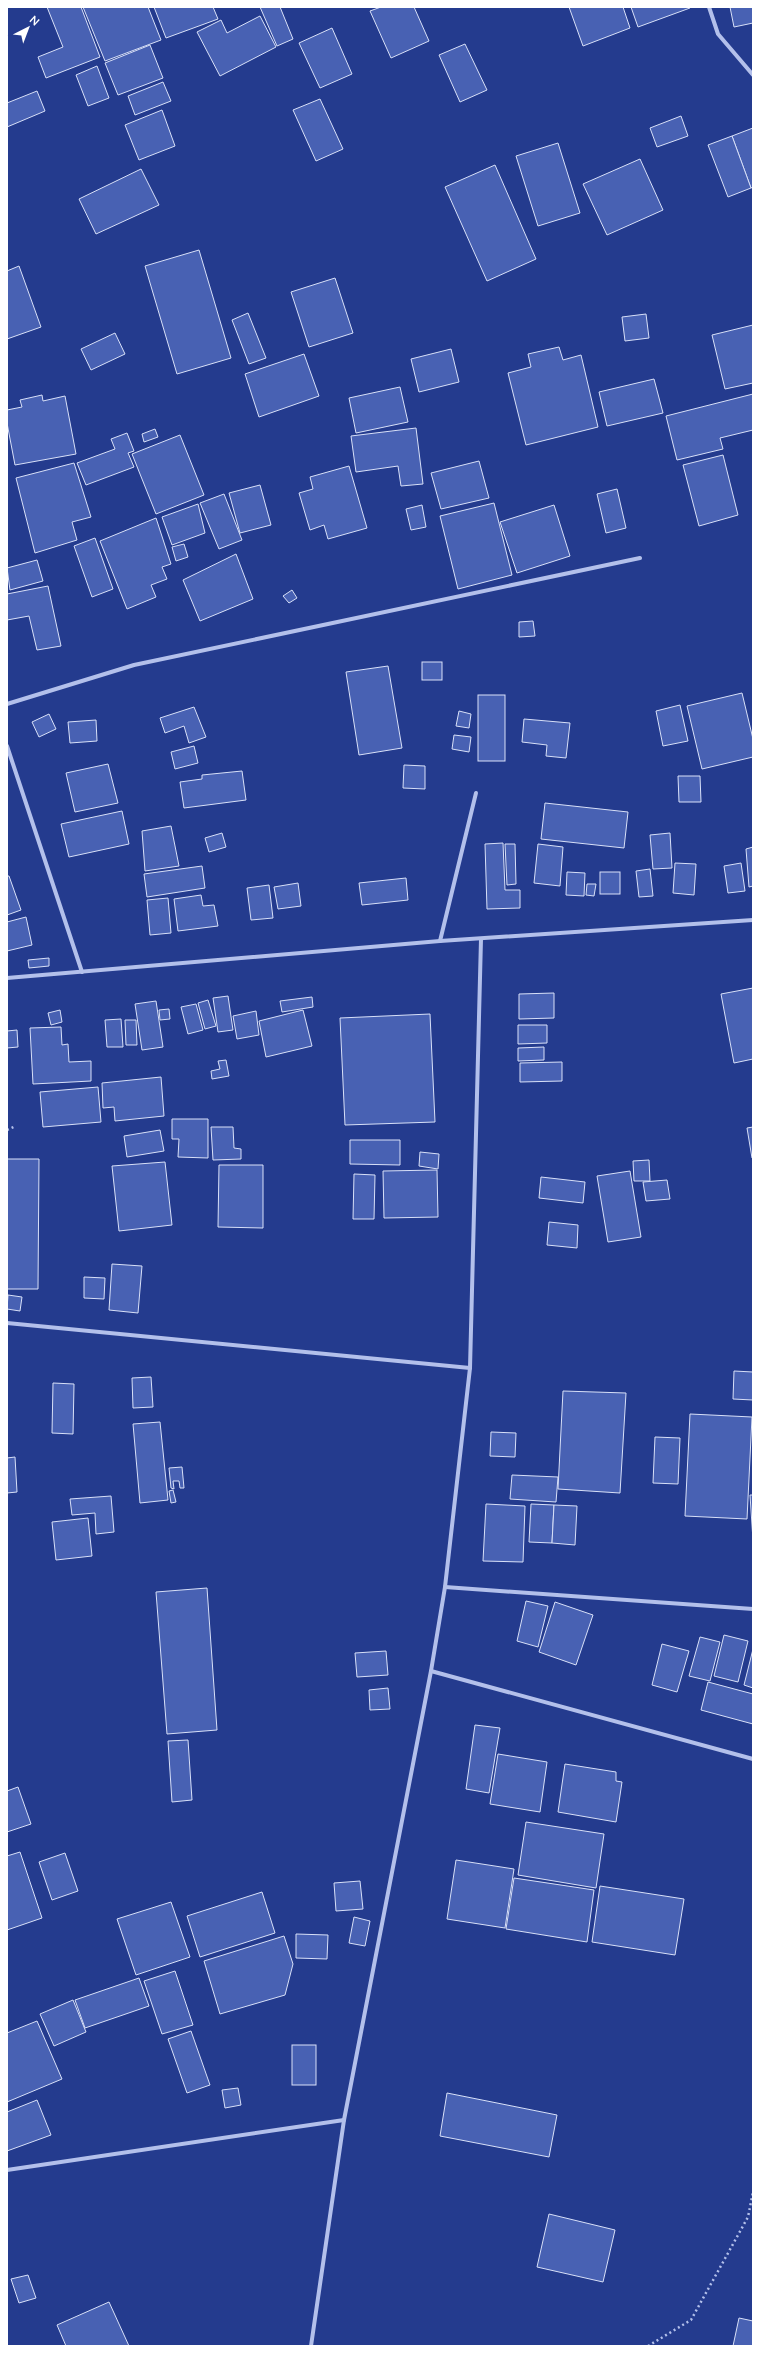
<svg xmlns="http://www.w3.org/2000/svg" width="760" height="2353" viewBox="0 0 760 2353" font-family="Lato,sans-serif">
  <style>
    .building { fill: #4861b3; stroke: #d8e0f8 }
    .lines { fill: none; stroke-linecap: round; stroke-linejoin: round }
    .path { stroke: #b3c0eb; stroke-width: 2.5; stroke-dasharray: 2 3; stroke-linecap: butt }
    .minor { stroke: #b3c0eb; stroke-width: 4 }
  </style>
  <rect width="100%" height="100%" fill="#243b8e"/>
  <!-- building -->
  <g class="building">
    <polygon points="47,7 81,7 100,57 46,78 38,57 63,47"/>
    <polygon points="83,7 148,7 161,40 105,61"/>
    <polygon points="154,7 213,7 218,19 166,38"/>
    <polygon points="260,7 280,7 293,39 277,46"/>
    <polygon points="381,7 414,7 429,41 391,58 370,11"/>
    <polygon points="569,7 623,7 630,28 583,46"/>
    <polygon points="631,7 689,7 690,8 638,27"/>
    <polygon points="730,7 753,7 753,23 734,27"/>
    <polygon points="260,16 276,47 220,76 197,32 221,20 227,33"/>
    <polygon points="332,28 352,74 320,88 299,43"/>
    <polygon points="465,44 487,90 460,102 439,55"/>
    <polygon points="150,45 163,78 118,95 105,63"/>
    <polygon points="97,66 109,98 88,106 76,75"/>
    <polygon points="163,82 171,101 135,115 128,96"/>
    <polygon points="37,91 45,111 7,127 7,103"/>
    <polygon points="320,99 343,149 316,161 293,110"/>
    <polygon points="162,110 175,146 139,160 125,125"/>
    <polygon points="681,116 688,136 657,147 650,128"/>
    <polygon points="753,128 753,187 751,188 732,136"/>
    <polygon points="732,136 751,188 728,197 708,145"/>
    <polygon points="558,143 580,213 538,226 516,156"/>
    <polygon points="640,159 663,210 607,235 583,184"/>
    <polygon points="495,165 536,259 487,281 445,187"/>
    <polygon points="141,169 159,205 96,234 79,199"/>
    <polygon points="199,250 231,358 177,374 145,266"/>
    <polygon points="19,266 41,327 7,339 7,271"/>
    <polygon points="335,278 353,333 309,347 291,292"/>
    <polygon points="248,313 266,358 249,364 232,320"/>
    <polygon points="646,314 649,338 625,341 622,317"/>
    <polygon points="753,325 753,383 725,389 712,335"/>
    <polygon points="115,333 125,354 91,370 81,349"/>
    <polygon points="559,347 563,360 581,355 598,427 526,445 508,373 531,367 528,354"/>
    <polygon points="451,349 459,382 419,392 411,359"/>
    <polygon points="304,354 319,396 259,417 245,374"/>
    <polygon points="654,379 663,413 607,426 599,392"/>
    <polygon points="400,387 408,422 356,433 349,398"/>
    <polygon points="753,394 753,430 720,438 723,449 677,460 666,416"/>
    <polygon points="42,395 43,401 65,396 76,454 15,465 7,423 7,410 22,407 20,400"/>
    <polygon points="416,428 423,484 401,486 398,466 356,472 351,436"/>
    <polygon points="155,429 158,437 144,442 142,434"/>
    <polygon points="127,433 134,451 128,453 134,467 86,485 77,463 115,449 111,439"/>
    <polygon points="180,435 204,495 156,514 132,454"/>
    <polygon points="723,455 738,515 699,526 683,465"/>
    <polygon points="479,461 489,498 441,509 431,473"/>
    <polygon points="74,463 91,517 72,522 77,540 35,553 16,478"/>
    <polygon points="349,466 367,528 328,539 324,525 310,530 299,493 313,489 310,477"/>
    <polygon points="260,485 271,525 240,533 229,493"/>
    <polygon points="617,489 626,528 606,533 597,494"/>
    <polygon points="224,494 242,540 219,549 200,503"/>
    <polygon points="494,503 512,575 458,589 440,516"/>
    <polygon points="198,504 205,533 172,545 162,517"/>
    <polygon points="422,505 426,527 411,530 406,509"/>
    <polygon points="554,505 570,556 517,573 500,522"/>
    <polygon points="156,518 171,564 162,567 167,579 151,585 156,597 127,609 100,541"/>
    <polygon points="95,538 113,589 92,597 74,546"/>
    <polygon points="184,544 188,557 176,561 172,547"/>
    <polygon points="236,554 253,599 200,621 183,580"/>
    <polygon points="37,560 43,581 10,590 7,568"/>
    <polygon points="48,586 61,646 37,650 29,616 7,620 7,594"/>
    <polygon points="292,590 297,598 289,603 283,596"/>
    <polygon points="533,621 535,636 519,637 519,622"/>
    <rect x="422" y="662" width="20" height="18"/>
    <polygon points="388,666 402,748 359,755 346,672"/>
    <polygon points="742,693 753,739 753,757 702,769 687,706"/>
    <rect x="478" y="695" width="27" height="66"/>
    <polygon points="680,705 688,741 663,746 656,711"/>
    <polygon points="194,707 206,737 189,743 184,726 165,733 160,718"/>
    <polygon points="459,711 471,714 469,728 456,726"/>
    <polygon points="49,714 56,729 39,737 32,722"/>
    <polygon points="524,719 570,723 566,758 546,756 547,745 522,742"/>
    <polygon points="96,720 97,741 70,743 68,722"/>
    <polygon points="454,735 471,737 469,752 452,749"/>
    <polygon points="194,746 198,763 175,769 171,752"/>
    <polygon points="108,764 118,803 75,812 66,773"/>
    <polygon points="404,765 425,766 425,789 403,788"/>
    <polygon points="242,771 246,800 184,808 180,782 202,779 202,775"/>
    <polygon points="678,776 700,776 701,802 679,802"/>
    <polygon points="545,803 628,812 624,848 541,839"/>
    <polygon points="122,811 129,844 69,857 61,824"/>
    <polygon points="171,826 179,866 145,871 142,831"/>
    <polygon points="222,833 226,847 209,852 205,838"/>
    <polygon points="670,833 672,868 653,869 650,835"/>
    <polygon points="503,843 505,890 520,890 520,908 487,909 485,844"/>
    <polygon points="505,844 515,844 516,884 507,885"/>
    <polygon points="538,844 563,847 560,886 534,883"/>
    <polygon points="753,847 753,886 749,887 746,849"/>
    <polygon points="675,863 696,864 694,895 673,893"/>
    <polygon points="741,863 745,891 728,893 724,866"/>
    <polygon points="202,866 205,888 147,897 144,874"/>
    <polygon points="650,869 653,896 639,897 636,871"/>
    <polygon points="567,872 585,873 584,896 566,895"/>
    <rect x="600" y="872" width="20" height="22"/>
    <polygon points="7,876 9,876 21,910 7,915"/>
    <polygon points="406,878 408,900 362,905 359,883"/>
    <polygon points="298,883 301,906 278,909 274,887"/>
    <polygon points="587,884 596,884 594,896 586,895"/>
    <polygon points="269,885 273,918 251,920 247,888"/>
    <polygon points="201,895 203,906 214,905 218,926 178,931 174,899"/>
    <polygon points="168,898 171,933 150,935 147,900"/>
    <polygon points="26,917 32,945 7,951 7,922"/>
    <polygon points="49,958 49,966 29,968 28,960"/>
    <polygon points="753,988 753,1059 734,1063 721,994"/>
    <polygon points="554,993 554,1018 519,1019 519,994"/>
    <polygon points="228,996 233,1030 218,1032 213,998"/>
    <polygon points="312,997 313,1007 282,1012 280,1001"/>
    <polygon points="208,1000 216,1026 205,1029 198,1003"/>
    <polygon points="156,1001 163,1047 142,1050 135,1004"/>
    <polygon points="196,1004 203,1030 188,1034 181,1007"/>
    <polygon points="169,1009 170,1019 160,1020 159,1010"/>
    <polygon points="60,1010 62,1022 51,1025 48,1013"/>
    <polygon points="303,1010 312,1046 266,1057 259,1021"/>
    <polygon points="256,1011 259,1035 237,1039 233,1016"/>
    <polygon points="430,1014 435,1122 345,1125 340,1018"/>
    <polygon points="121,1019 123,1047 107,1047 105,1020"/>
    <polygon points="125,1020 136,1020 137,1045 126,1045"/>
    <polygon points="518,1025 547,1025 547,1043 518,1044"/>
    <polygon points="61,1027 62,1045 68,1044 69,1062 91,1061 91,1081 33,1084 30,1028"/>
    <polygon points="17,1030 18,1047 7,1048 7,1031"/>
    <polygon points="544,1047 544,1060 518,1061 518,1048"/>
    <polygon points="226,1060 229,1076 212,1079 211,1071 220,1069 218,1061"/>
    <polygon points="562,1062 562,1081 520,1082 520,1063"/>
    <polygon points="161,1077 164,1116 115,1121 114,1107 103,1108 102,1083"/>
    <polygon points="98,1087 101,1122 43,1127 40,1092"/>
    <polygon points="172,1119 208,1119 208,1158 178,1157 179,1139 172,1139"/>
    <polygon points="211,1127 233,1127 234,1148 241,1149 241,1159 213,1160"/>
    <polygon points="753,1127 753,1157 752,1158 747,1128"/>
    <polygon points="160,1130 164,1151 127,1157 124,1136"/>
    <polygon points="350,1140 400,1140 400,1165 350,1164"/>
    <polygon points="420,1152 439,1154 438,1169 419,1166"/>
    <polygon points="7,1159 39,1159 38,1289 7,1289"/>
    <polygon points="649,1160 650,1181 634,1181 633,1161"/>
    <polygon points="165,1162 172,1225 119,1231 112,1166"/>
    <polygon points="219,1165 263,1165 263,1228 218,1227"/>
    <polygon points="437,1170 438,1217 384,1218 383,1171"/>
    <polygon points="630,1171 641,1237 608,1242 597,1176"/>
    <polygon points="354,1174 375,1175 374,1219 353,1219"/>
    <polygon points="541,1177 585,1182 583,1203 539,1198"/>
    <polygon points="667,1180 670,1199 646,1201 643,1182"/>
    <polygon points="549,1222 578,1225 577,1248 547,1245"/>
    <polygon points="112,1264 142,1266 138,1313 109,1310"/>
    <polygon points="84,1277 105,1278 104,1299 84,1298"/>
    <polygon points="8,1295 22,1297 20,1311 7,1309"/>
    <polygon points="734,1371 753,1372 753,1400 733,1399"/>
    <polygon points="151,1377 153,1407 133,1408 132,1378"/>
    <polygon points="53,1383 74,1384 73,1434 52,1433"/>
    <polygon points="563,1391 626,1393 620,1493 558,1489"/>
    <polygon points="690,1414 752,1417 747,1519 685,1516"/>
    <polygon points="160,1422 168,1500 140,1503 133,1424"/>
    <polygon points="491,1432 516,1433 515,1457 490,1456"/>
    <polygon points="655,1437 680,1438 678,1484 653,1483"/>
    <polygon points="15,1457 17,1492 7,1493 7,1458"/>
    <polygon points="182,1467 184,1488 180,1488 179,1481 173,1481 174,1489 171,1488 169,1468"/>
    <polygon points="512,1475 558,1477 556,1502 510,1499"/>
    <polygon points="173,1490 176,1502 171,1503 169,1491"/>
    <polygon points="750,1495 753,1495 753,1540"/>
    <polygon points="111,1496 114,1532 96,1534 95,1513 72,1515 70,1499"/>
    <polygon points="486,1504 525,1506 523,1562 483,1561"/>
    <polygon points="531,1504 554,1505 552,1543 529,1542"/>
    <polygon points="554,1505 577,1506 575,1545 552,1543"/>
    <polygon points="88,1518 92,1556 56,1560 52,1522"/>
    <polygon points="207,1588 217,1730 167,1734 156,1592"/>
    <polygon points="526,1601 548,1606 538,1647 517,1641"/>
    <polygon points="555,1602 593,1615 576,1665 539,1652"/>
    <polygon points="724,1635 748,1641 738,1682 714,1676"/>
    <polygon points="700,1637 720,1642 710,1681 689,1676"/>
    <polygon points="662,1644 689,1651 677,1692 652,1685"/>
    <polygon points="753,1649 753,1688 744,1685"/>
    <polygon points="386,1651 388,1675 357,1677 355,1653"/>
    <polygon points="708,1682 753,1694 753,1724 701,1710"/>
    <polygon points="388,1688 390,1709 370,1710 369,1690"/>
    <polygon points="475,1725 500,1728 489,1793 466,1789"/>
    <polygon points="188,1740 192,1800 172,1802 168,1741"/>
    <polygon points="498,1754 547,1762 540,1812 490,1804"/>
    <polygon points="565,1764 616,1772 616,1781 622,1782 616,1822 558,1812"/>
    <polygon points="18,1787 31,1824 7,1832 7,1791"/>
    <polygon points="526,1822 604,1834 596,1888 518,1875"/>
    <polygon points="20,1852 42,1918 7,1930 7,1856"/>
    <polygon points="65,1853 78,1891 52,1900 39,1862"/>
    <polygon points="456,1860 514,1869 505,1928 447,1919"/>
    <polygon points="514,1878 594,1890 587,1942 506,1929"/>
    <polygon points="360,1881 363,1909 336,1911 334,1883"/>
    <polygon points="600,1886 684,1899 675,1955 592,1942"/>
    <polygon points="262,1892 275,1933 200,1957 187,1916"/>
    <polygon points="171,1902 190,1957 136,1975 117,1919"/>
    <polygon points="354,1917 370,1921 365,1946 349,1943"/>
    <polygon points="296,1934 328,1935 327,1959 296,1958"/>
    <polygon points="284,1936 293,1964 285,1995 220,2014 204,1961"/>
    <polygon points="175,1971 193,2025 162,2034 144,1981"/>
    <polygon points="139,1978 149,2006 85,2028 75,2000"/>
    <polygon points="73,2000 86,2032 54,2046 40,2014"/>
    <polygon points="37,2021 62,2079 7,2102 7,2033"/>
    <polygon points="191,2031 210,2085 187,2093 168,2039"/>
    <rect x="292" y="2045" width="24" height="40"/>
    <polygon points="238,2088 241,2105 225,2108 222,2090"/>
    <polygon points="447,2093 557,2115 549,2157 440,2136"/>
    <polygon points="37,2100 51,2135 7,2151 7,2112"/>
    <polygon points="549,2214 615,2230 603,2282 537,2267"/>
    <polygon points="28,2275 36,2298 19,2303 11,2279"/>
    <polygon points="109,2302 129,2346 66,2346 57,2325"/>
    <polygon points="739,2318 753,2321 753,2346 733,2346"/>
  </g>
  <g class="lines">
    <!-- path -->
    <g class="path">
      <polyline points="7,1130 16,1126"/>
      <polyline points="648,2346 691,2320 748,2217 753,2192"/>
    </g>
    <!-- minor -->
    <g class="minor">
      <polyline points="709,7 718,34 753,75"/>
      <polyline points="7,704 134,665 640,558"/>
      <polyline points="7,746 82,972"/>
      <polyline points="440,941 476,793"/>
      <polyline points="7,978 440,941 753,920"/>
      <polyline points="7,1323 470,1368"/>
      <polyline points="445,1587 753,1609"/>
      <polyline points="431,1671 753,1759"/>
      <polyline points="7,2170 344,2120"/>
      <polyline points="311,2346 344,2120 431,1671 445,1587 470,1368 481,939"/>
    </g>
  </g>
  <!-- border -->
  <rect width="760" height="2353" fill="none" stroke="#ffffff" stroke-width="16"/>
  <!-- north arrow -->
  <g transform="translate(28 28) rotate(42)" stroke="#243b8e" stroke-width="3" paint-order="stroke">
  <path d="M0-3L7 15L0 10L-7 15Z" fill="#ffffff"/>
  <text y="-6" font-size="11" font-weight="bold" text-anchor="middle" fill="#ffffff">N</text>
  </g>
</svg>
